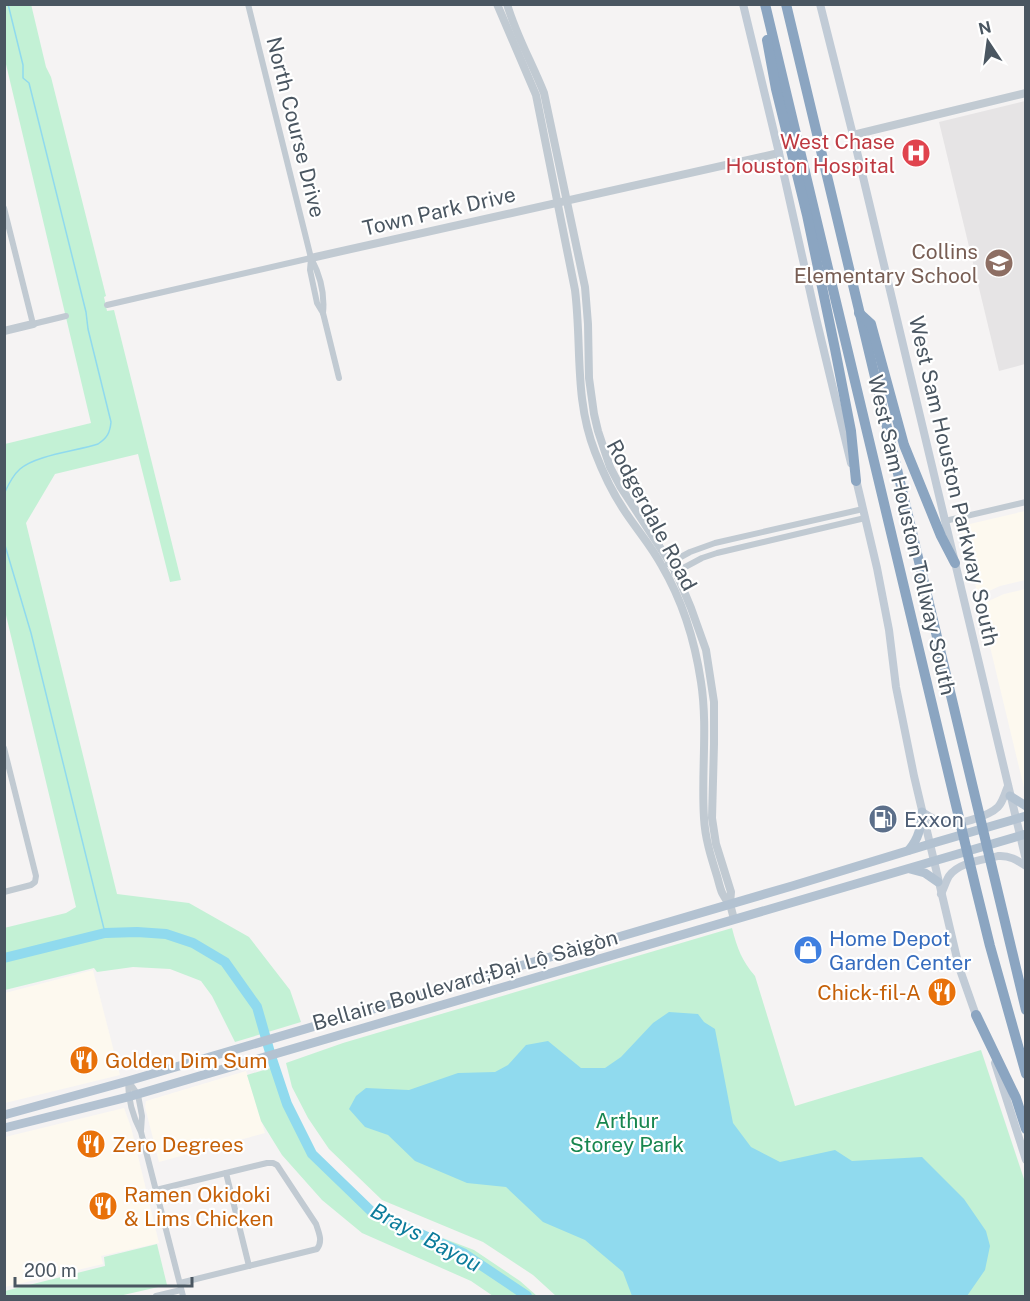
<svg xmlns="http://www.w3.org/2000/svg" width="1030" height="1301" viewBox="0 0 1030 1301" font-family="'Public Sans',sans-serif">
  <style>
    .commercial { fill: #fdf9ef }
    .education { fill: #e6e4e5 }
    .green { fill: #c3f1d5 }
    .water { fill: #90daee }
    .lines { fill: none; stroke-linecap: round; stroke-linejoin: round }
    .stream { stroke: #90daee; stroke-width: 1.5 }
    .river { stroke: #90daee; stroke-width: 10 }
    .minor { stroke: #c1cad2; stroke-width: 6 }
    .tertiary { stroke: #c1cad2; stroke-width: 8 }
    .secondary { stroke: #c1cbd6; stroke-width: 8 }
    .primary { stroke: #b3c2d1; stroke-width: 9 }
    .motorway { stroke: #8ba5c1; stroke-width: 10 }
    .labels { text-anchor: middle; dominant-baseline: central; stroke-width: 4.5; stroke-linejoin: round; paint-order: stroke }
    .street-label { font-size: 21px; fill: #4a5661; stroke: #fff }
    .health-label { font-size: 21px; fill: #be3a42; stroke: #fff; text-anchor: end }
    .education-label { font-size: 21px; fill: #785e54; stroke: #fff; text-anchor: end }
    .service-label { font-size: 21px; fill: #4e5e75; stroke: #fff; text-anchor: start }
    .shop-label { font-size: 21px; fill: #366cbe; stroke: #fff; text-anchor: start }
    .food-label { font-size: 21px; fill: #c56008; stroke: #fff; text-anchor: start }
    .park-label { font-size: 21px; fill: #17864f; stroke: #fff }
    .water-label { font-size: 22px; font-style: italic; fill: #0c7c9b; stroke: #fff }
  </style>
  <rect width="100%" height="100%" fill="#f5f3f3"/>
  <!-- commercial -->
  <g class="commercial">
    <polygon points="1025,511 1025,580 1000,586 978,596 961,526"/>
    <polygon points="1025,589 1026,589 1025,792 980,605 1004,594"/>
    <polygon points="93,970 120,1075 5,1103 5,993"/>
    <polygon points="246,1071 265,1133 159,1162 145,1107 146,1101"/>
    <polygon points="124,1108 131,1127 159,1243 101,1256 103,1264 5,1287 5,1137"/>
  </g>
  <!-- education -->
  <polygon class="education" points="1025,101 1025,364 999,371 939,122"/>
  <!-- green -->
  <g class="green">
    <polygon points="31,4 46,67 51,77 106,296 104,297 107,311 114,310 181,580 170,582 138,454 55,474 26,523 117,894 189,903 249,937 290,990 301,1022 235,1042 212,996 201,981 170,969 133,967 97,972 94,968 5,990 4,928 66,913 76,907 5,611 5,444 91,423 5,60 5,5"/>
    <path d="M732,928C737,948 742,961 755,976L795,1106L981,1050L1025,1182V1296H556L533,1275L483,1242L382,1200L329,1149L308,1118L292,1087L286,1063L343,1043Z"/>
    <polygon points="274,1067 277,1081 293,1118 315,1152 370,1206 398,1221 474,1250 520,1281 537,1296 493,1296 471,1281 362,1233 322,1200 282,1155 261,1121 247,1075"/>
    <polygon points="157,1244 167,1285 119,1296 5,1296 5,1291 105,1266 104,1257"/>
  </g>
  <!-- water -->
  <polygon class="water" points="669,1012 698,1014 704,1022 715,1029 733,1123 751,1147 780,1162 835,1150 852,1161 922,1157 964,1199 986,1231 990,1246 985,1270 967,1296 632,1296 623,1272 585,1240 543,1222 506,1187 467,1183 415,1161 388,1135 365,1127 349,1109 356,1096 366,1088 409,1090 458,1073 495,1072 508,1065 526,1045 548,1041 581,1068 605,1068 621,1057 653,1023"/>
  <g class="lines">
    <!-- stream -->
    <g class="stream">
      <path d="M4,494C8,485 13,475 20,469C36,455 77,451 98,444C107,438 110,433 111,422L88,329L86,312L29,83L23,78V65L8,4"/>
      <polyline points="4,542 31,633 105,933"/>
    </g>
    <!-- river -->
    <polyline class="river" points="4,958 105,933 137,932 166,934 193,943 225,962 257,1007 271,1056 287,1104 312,1154 372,1212 463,1253 527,1296"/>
    <!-- minor -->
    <g class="minor">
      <path d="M248,4L311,258C320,275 325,294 323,313"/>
      <polyline points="4,208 33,324 66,316"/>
      <polyline points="311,258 310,270 317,303 323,313 339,378"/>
      <polyline points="107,305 311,258"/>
      <polyline points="945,521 1026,502"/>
      <polyline points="668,564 690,552 715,543 863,509"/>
      <polyline points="674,573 702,558 717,553 865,518"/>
      <polyline points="4,748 36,876 35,882 31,885 4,892"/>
      <path d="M128,1081C128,1100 132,1115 141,1132L183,1296"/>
      <polyline points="129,1082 138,1095 142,1116 141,1131"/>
      <polyline points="226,1173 249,1266"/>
      <path d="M156,1190L267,1163H273L277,1165L316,1224C319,1233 323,1241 317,1249L180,1283"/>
      <polyline points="156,1296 181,1290"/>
    </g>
    <!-- tertiary -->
    <g class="tertiary">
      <path d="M497,4L536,95L575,290C582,346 574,398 595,452C603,473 613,494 626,513C638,531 652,547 662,566C682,600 695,642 701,682C708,727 701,773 704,818C705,838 711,857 717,876C720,886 721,896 730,904"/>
      <path d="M507,4C516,35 532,63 544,93L585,287L588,324L589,378L594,414L598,431L610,467L620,486L676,572L691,608L706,650L714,702V744L712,818L716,844L731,892L730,904L734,919"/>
      <polyline points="853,135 1026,93"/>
      <polyline points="311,258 779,153"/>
      <polyline points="4,331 33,324"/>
    </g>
    <!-- secondary -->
    <g class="secondary">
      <polyline points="743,4 779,153 816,318 851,463"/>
      <polyline points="820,4 853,135 1026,860"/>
      <polyline points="855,475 877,568 889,630 896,687 914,776 959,967 978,1021"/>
      <path d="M922,812C929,816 936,821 943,823C955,827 989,816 998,807C1003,802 1005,793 1008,786"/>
      <path d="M941,894C944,888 946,881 949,876C959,862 983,860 998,856C1009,855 1017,860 1026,866"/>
      <polyline points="995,1063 1026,1160"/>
    </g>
    <!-- primary -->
    <g class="primary">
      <polyline points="1010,796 1026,806"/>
      <path d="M909,850C919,838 921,827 922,812"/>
      <polyline points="910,869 925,873 938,882"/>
      <polyline points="4,1115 128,1081 792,886 930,844 1026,816"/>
      <polyline points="4,1128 128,1097 1026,834"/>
    </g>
    <!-- motorway -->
    <g class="motorway">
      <polyline points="765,4 976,889 990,946 1026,1074"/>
      <polyline points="786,4 1026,1010"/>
      <polyline points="767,40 776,89 807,215 835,349 851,431 856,481"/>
      <polyline points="859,313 871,324 904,445 941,536 955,563"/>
      <polyline points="976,1015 1016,1098 1026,1129"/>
    </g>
  </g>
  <!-- icons -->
  <defs>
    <g id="hospital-disc" transform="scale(1.5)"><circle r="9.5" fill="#e0444e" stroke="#fff"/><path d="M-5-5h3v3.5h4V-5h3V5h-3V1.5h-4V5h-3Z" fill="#fff"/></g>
    <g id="school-disc" transform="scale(1.5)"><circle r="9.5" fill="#8d6e63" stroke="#fff"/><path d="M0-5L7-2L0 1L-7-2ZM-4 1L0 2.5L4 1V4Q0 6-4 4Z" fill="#fff"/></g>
    <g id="fuel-disc" transform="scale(1.5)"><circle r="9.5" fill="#5c6f8a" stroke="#fff"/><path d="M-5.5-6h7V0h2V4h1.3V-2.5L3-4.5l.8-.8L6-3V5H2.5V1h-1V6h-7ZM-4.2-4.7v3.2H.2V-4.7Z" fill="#fff"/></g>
    <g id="shop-disc" transform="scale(1.5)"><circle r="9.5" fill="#3f7fe0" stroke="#fff"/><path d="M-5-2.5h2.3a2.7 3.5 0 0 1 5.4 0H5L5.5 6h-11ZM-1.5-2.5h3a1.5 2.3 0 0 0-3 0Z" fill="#fff"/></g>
    <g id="restaurant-disc" transform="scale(1.5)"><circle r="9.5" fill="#e8710a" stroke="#fff"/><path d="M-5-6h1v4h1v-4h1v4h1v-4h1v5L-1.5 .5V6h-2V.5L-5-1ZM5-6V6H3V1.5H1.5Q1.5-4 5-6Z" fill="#fff"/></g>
  </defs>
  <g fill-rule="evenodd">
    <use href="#hospital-disc" x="916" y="153"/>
    <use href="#school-disc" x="999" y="263"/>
    <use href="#fuel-disc" x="883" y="819"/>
    <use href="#shop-disc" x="808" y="950"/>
    <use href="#restaurant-disc" x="942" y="992"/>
    <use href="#restaurant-disc" x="84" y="1060"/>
    <use href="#restaurant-disc" x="91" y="1144"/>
    <use href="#restaurant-disc" x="103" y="1206"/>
  </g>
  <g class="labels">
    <!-- street labels -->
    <g class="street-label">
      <text transform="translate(296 127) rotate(76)">North Course Drive</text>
      <text transform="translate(439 211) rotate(-13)">Town Park Drive</text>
      <text transform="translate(954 481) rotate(77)">West Sam Houston Parkway South</text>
      <text transform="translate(652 515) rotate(62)">Rodgerdale Road</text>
      <text transform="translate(912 535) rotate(77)">West Sam Houston Tollway South</text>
      <text transform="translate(465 980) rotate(-16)">Bellaire Boulevard;Đại Lộ Sàigòn</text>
    </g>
    <!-- health labels -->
    <g class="health-label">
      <text x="895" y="141">West Chase<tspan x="895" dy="24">Houston Hospital</tspan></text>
    </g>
    <!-- education labels -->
    <g class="education-label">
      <text x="978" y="251">Collins<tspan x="978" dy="24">Elementary School</tspan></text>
    </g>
    <!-- service labels -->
    <g class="service-label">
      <text x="904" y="819">Exxon</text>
    </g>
    <!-- shop labels -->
    <g class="shop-label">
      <text x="829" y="938">Home Depot<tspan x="829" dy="24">Garden Center</tspan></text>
    </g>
    <!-- food labels -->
    <g class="food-label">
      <text x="921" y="992" text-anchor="end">Chick-fil-A</text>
      <text x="105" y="1060">Golden Dim Sum</text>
      <text x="112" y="1144">Zero Degrees</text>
      <text x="124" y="1194">Ramen Okidoki<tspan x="124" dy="24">&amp; Lims Chicken</tspan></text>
    </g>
    <!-- park labels -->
    <g class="park-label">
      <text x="627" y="1120">Arthur<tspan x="627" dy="24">Storey Park</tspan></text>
    </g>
    <!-- water labels -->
    <g class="water-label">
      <text transform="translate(426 1237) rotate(28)">Brays Bayou</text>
    </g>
  </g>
  <!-- border -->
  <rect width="1030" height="1301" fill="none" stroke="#4a5661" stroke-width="12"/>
  <!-- north arrow -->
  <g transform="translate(988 42) rotate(347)" stroke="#ffffff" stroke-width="4.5" paint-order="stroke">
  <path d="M0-4.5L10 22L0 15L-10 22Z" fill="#4a5661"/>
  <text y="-9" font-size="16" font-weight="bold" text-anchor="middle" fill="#4a5661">N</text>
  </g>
  <!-- scale -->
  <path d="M15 1277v9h177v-9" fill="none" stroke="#4a5661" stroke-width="3"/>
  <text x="24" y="1277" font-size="18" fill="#4a5661" stroke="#ffffff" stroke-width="4.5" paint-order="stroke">200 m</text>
</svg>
